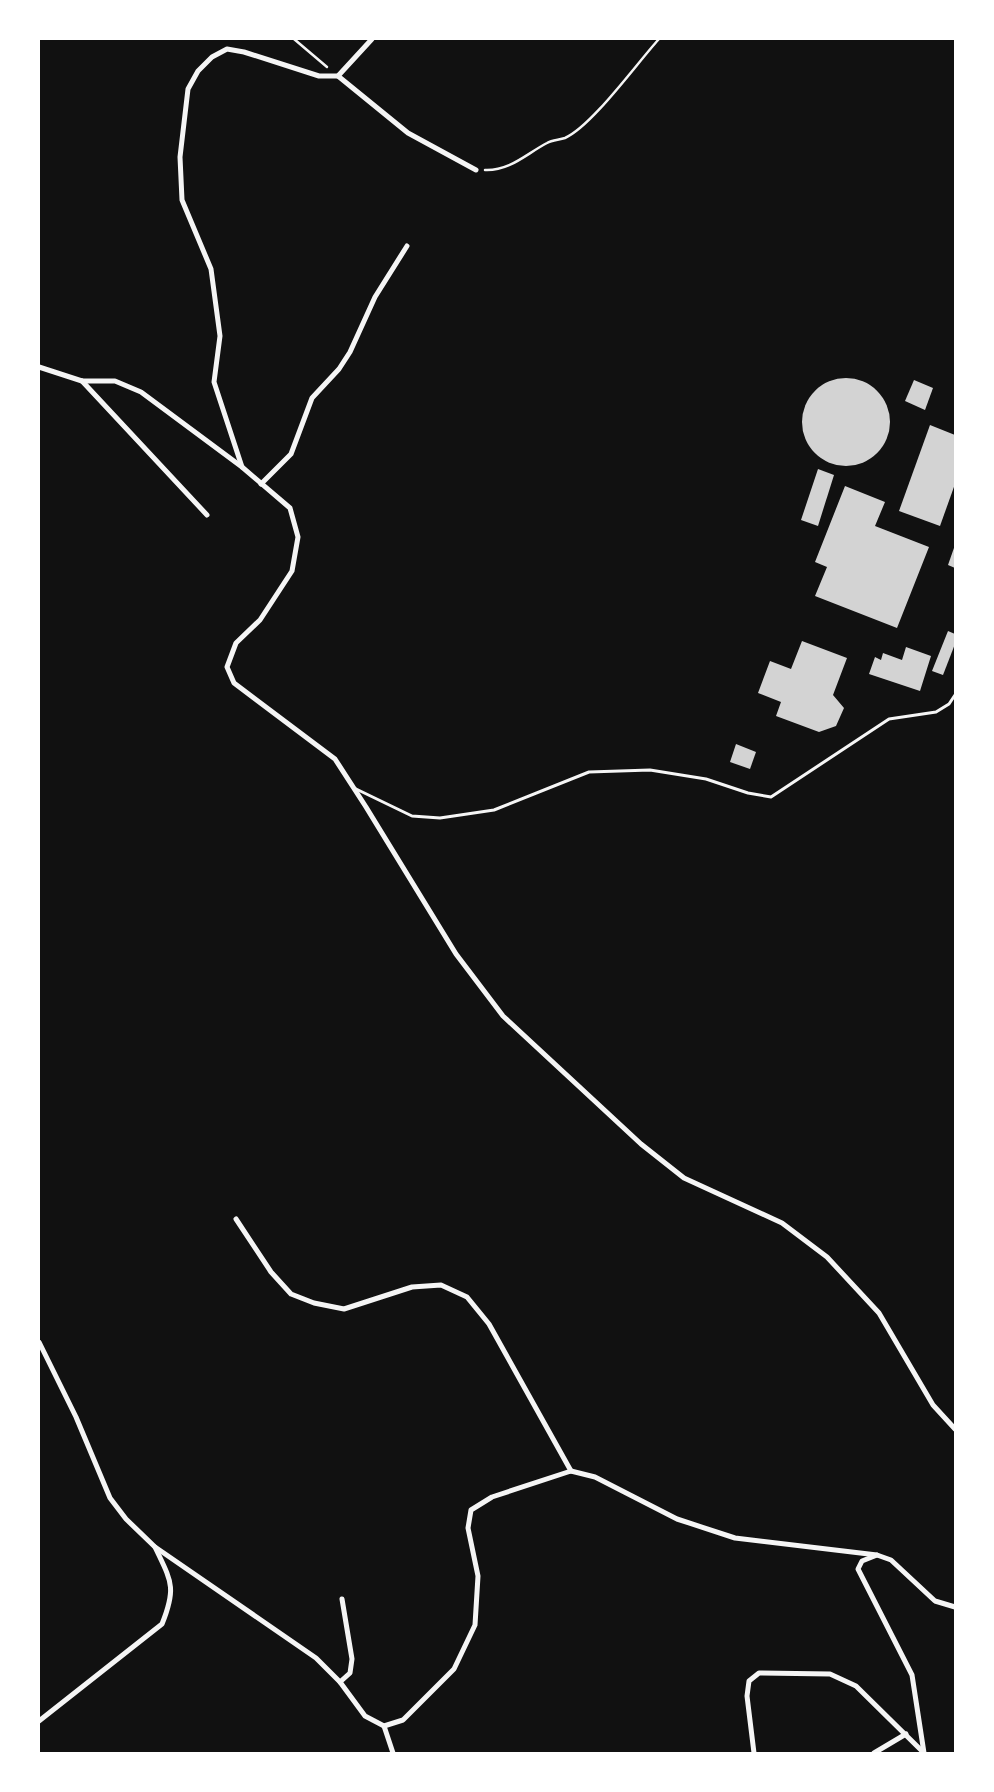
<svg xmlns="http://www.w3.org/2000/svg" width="994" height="1792" viewBox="0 0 994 1792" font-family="Figtree,sans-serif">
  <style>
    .building { fill: #d3d3d3 }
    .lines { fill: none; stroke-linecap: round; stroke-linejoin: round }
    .path { stroke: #f5f5f5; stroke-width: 2.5 }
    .service { stroke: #f5f5f5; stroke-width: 3 }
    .minor { stroke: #f5f5f5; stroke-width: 5 }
  </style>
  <rect width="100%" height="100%" fill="#111"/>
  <!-- building -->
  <g class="building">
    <circle cx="846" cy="422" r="44"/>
    <polygon points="914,380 933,388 925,410 905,401"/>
    <polygon points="930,425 955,435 955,484 940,526 899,511"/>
    <polygon points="818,469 834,475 818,526 801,520"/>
    <polygon points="845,486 885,502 875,526 929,547 897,628 815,596 827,567 815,562"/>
    <polygon points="955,545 955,568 948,565"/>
    <polygon points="948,631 955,634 955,644 943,675 932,671"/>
    <polygon points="802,641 847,658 833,695 844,708 836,726 819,732 776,716 781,702 758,693 770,661 791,669"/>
    <polygon points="906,647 931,656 920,691 869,674 875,657 881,660 883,653 902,660"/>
    <polygon points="736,744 756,752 750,769 730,762"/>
  </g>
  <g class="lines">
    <!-- path -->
    <g class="path">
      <polyline points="294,39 327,67"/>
      <path d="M485,170C510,171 526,154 547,143C552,140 559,140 565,138C592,126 637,63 659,39"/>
    </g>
    <!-- service -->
    <polyline class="service" points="354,788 412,816 440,818 494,810 589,772 650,770 706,779 748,793 771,797 889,719 936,712 949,704 955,695"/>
    <!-- minor -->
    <g class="minor">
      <polyline points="338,76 408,133 476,170"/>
      <polyline points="39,367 82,381 115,381 141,392 242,467 290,508 298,537 292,571 260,620 236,643 227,667 234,683 335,759 366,807 456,954 503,1016 641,1144 684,1178 782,1223 827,1257 879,1313 933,1405 955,1429"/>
      <polyline points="82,381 207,515"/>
      <polyline points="242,467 214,382 220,336 211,269 182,200 180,157 188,89 198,71 212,57 227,49 244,52 319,76 338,76 372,39"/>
      <polyline points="261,484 291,454 312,398 339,369 350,352 375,297 407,246"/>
      <polyline points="236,1219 271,1272 291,1294 314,1303 344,1309 412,1287 441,1285 467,1297 489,1324 571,1471"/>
      <polyline points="39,1342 76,1417 110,1498 126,1519 155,1547 316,1658 340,1682 365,1716 384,1726 403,1720 454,1669 475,1625 478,1576 468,1528 471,1510 492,1497 571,1471 595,1477 677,1519 735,1538 877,1555"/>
      <polyline points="340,1682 350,1673 352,1659 342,1599"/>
      <path d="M39,1721L162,1624C177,1587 171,1581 155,1547"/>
      <polyline points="384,1726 393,1753"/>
      <polyline points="754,1753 747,1696 749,1681 759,1673 830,1674 856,1686 923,1752"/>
      <polyline points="874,1753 906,1734"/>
      <polyline points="924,1753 912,1675 858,1569 862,1561 877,1555 891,1560 935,1601 955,1607"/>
    </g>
  </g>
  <!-- border -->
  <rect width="994" height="1792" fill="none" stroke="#ffffff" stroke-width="80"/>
</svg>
